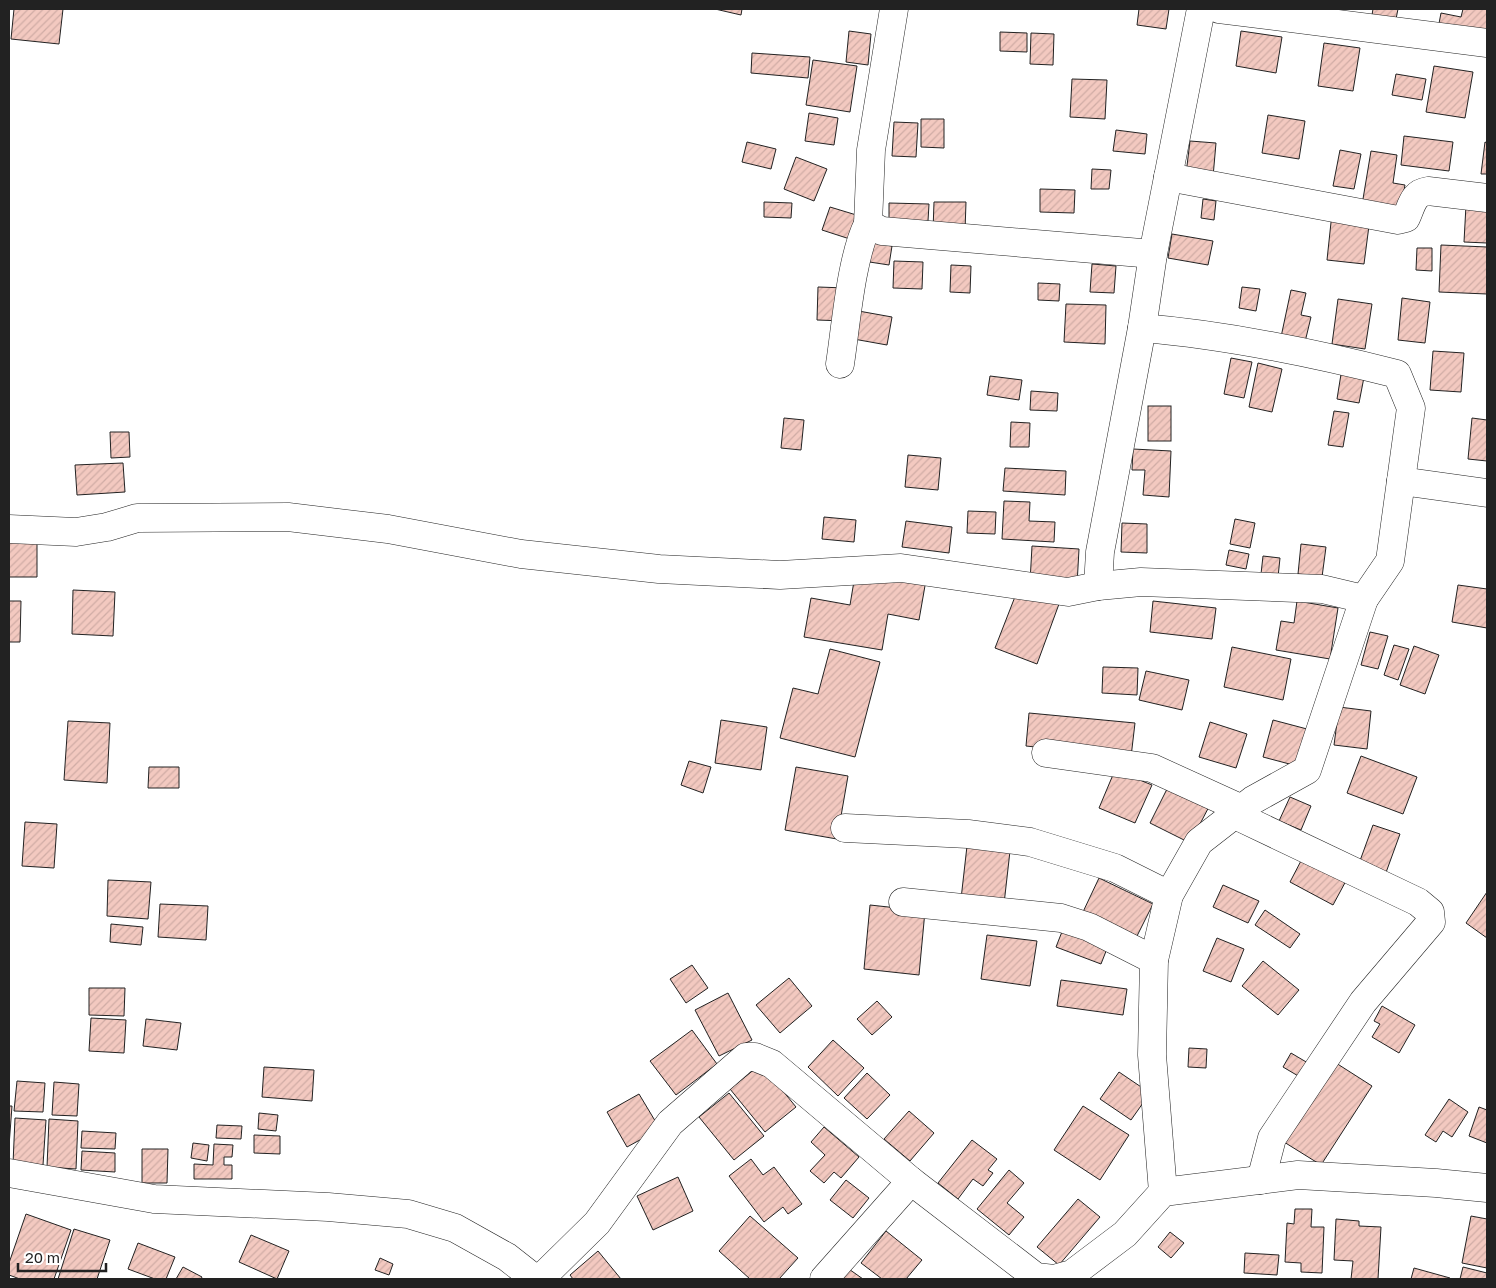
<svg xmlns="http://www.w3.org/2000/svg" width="1496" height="1288" viewBox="0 0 1496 1288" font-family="'Golos Text',sans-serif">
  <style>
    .building { fill: url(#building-hatch); stroke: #222 }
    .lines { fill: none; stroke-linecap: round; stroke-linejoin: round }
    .minor-casing { stroke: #222; stroke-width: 29 }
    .minor { stroke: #fff; stroke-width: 28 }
  </style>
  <defs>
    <pattern id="building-hatch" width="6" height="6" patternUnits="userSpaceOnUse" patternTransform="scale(1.25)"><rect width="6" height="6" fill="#f3c9c0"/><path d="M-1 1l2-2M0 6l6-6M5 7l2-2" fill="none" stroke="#d0aca5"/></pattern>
  </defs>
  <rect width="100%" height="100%" fill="#fff"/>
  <!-- building -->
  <g class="building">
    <polygon points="14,9 63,9 59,44 11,39"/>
    <polygon points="715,9 742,9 741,15"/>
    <polygon points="1139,9 1169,9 1166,29 1137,25"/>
    <polygon points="1373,9 1398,9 1396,19 1372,15"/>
    <polygon points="1463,9 1487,9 1487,38 1437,34 1441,13 1461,17"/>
    <polygon points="849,31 871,34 868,65 846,62"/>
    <polygon points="1241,31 1282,37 1276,73 1236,66"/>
    <polygon points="1000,32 1027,33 1027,52 1000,51"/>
    <polygon points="1031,33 1054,34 1053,65 1030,64"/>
    <polygon points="1324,43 1360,48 1353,91 1318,86"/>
    <polygon points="752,53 810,57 808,78 751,73"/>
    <polygon points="813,60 857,66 850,112 806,105"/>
    <polygon points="1434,66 1473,72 1465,118 1426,112"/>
    <polygon points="1396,74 1426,79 1422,100 1392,95"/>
    <polygon points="1072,79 1107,80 1105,119 1070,117"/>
    <polygon points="809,113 838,118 834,145 805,141"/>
    <polygon points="1268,115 1305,121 1299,159 1262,153"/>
    <polygon points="921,119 944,119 944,148 921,147"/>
    <polygon points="894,122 918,123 916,157 892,156"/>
    <polygon points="1116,130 1147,134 1145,154 1113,151"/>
    <polygon points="1404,136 1453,142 1449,171 1401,165"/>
    <polygon points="1190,141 1216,143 1213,177 1186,174"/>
    <polygon points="747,142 776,149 771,169 742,162"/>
    <polygon points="1485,142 1487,143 1487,174 1481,174"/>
    <polygon points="1340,150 1361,154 1354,189 1333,186"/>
    <polygon points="1371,151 1397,155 1393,183 1405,185 1400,212 1362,205"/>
    <polygon points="796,157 827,169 814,201 784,189"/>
    <polygon points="1092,169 1111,170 1109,189 1091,189"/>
    <polygon points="1040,189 1075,190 1074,213 1040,212"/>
    <polygon points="1203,199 1216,201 1214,220 1201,218"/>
    <polygon points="764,202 792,203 791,218 764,217"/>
    <polygon points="934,202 966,202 965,231 933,231"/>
    <polygon points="889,203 929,204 928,221 889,220"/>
    <polygon points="1466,205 1487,206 1487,243 1464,242"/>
    <polygon points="830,207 863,217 856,241 822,230"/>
    <polygon points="1332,213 1370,218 1364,264 1327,260"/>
    <polygon points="1172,234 1213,241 1208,265 1168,258"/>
    <polygon points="866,242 892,246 889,265 863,261"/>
    <polygon points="1441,245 1487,247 1487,294 1439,292"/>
    <polygon points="1417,248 1432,248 1432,271 1416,270"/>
    <polygon points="894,261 923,262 922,289 893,288"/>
    <polygon points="1092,264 1116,266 1114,293 1090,292"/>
    <polygon points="951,265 971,266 970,293 950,292"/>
    <polygon points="1038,283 1060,284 1059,301 1038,300"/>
    <polygon points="818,287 846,288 845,321 817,320"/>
    <polygon points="1242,287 1260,289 1256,311 1239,308"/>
    <polygon points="1291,290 1306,293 1301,315 1311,317 1305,342 1281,337"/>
    <polygon points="1402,298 1430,302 1425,343 1398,340"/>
    <polygon points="1338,299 1372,304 1365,349 1332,344"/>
    <polygon points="1066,304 1106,305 1105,344 1064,342"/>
    <polygon points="853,310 892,317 887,345 848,338"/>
    <polygon points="1433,351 1464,353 1461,392 1430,390"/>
    <polygon points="1231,358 1252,362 1244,398 1224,394"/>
    <polygon points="1258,363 1282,369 1272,412 1249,407"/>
    <polygon points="1342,368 1365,372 1359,403 1337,399"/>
    <polygon points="990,376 1022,380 1019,400 987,395"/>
    <polygon points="1031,391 1058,393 1057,411 1030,410"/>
    <rect x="1148" y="406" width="23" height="35"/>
    <polygon points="1334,411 1349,413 1343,447 1328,445"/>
    <polygon points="784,418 804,420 801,450 781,448"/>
    <polygon points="1472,418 1487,420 1487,461 1468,459"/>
    <polygon points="1011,422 1030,423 1029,447 1010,447"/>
    <polygon points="110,432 129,432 130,457 111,458"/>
    <polygon points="1133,449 1171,451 1169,497 1143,495 1145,470 1132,470"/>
    <polygon points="908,455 941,458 938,490 905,487"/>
    <polygon points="123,463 125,492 77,495 75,465"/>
    <polygon points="1005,468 1066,471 1065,495 1003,491"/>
    <polygon points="1004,501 1030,502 1029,521 1055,522 1054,542 1002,539"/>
    <polygon points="968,511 996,512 995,534 967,533"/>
    <polygon points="824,517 856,520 854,542 822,539"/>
    <polygon points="1235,519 1255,523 1250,548 1230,544"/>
    <polygon points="906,521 952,527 949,553 902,547"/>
    <polygon points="1122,523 1147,524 1147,553 1121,552"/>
    <polygon points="9,540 37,541 37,577 9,577"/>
    <polygon points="1301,544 1326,547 1322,577 1298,574"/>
    <polygon points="1032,546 1079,549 1077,585 1030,582"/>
    <polygon points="1229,550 1249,554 1246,569 1226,565"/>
    <polygon points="1263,556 1280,558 1278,577 1261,574"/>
    <polygon points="855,575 926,580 919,620 888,614 882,650 804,637 811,598 850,605"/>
    <polygon points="1458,585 1487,589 1487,628 1452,622"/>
    <polygon points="1018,589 1059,604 1037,664 995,648"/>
    <polygon points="73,590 115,592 113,636 72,634"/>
    <polygon points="9,601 21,601 20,642 9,642"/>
    <polygon points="1153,601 1216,608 1212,639 1150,632"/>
    <polygon points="1297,601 1338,608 1330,659 1276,650 1281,621 1294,623"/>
    <polygon points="1370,632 1388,636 1378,669 1361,665"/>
    <polygon points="1394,645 1409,649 1398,680 1384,675"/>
    <polygon points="1414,646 1439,655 1425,694 1400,685"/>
    <polygon points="1232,647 1291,659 1283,700 1224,687"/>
    <polygon points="830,649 880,662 855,757 780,738 793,688 818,694"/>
    <polygon points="1103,667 1138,668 1137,695 1102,693"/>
    <polygon points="1146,671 1189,680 1182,710 1139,700"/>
    <polygon points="1339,707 1371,711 1367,749 1334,745"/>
    <polygon points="1029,713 1135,723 1131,757 1026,746"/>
    <polygon points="721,720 767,727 761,770 715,763"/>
    <polygon points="1273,720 1307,729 1297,766 1263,757"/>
    <polygon points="68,721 110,723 107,783 64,780"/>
    <polygon points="1210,722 1247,734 1236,768 1199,757"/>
    <polygon points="1361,756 1417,777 1403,814 1347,793"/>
    <polygon points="689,761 711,767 703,793 681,785"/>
    <polygon points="149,767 179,767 179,788 148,788"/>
    <polygon points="796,767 848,776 837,839 785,830"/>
    <polygon points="1115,770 1152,785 1135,823 1099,808"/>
    <polygon points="1171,781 1212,801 1190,843 1150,823"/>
    <polygon points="1290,797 1311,806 1301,830 1279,821"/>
    <polygon points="25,822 57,824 54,868 22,866"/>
    <polygon points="1373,825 1400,834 1384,878 1357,869"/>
    <polygon points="967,846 1010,851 1004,904 961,899"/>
    <polygon points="1303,857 1347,879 1333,905 1290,882"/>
    <polygon points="1099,878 1153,904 1135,940 1082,914"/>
    <polygon points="108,880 151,882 148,919 107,916"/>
    <polygon points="1223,885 1259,901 1248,923 1213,907"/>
    <polygon points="1487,892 1487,938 1466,923"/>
    <polygon points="160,904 208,906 206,940 158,937"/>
    <polygon points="870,905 925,911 919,975 864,969"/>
    <polygon points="1265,910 1300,934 1290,948 1255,925"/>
    <polygon points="111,924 143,927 141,945 110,942"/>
    <polygon points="1065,924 1110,941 1101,964 1056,947"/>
    <polygon points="987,935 1037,941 1030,986 981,979"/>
    <polygon points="1217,938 1244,949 1231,982 1203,971"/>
    <polygon points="1263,961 1299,990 1278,1015 1242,986"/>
    <polygon points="692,965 708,988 686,1003 670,979"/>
    <polygon points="789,978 812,1006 780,1033 756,1005"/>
    <polygon points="1061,980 1127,989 1123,1015 1057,1006"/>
    <polygon points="89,988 125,988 124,1016 89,1015"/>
    <polygon points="728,993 752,1040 719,1056 695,1010"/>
    <polygon points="877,1001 892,1017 872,1035 857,1019"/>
    <polygon points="1382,1006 1415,1025 1399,1053 1372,1037 1380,1024 1374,1021"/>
    <polygon points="91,1018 126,1020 124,1053 89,1051"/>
    <polygon points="146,1019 181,1023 177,1050 143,1046"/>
    <polygon points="692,1030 717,1064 676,1095 650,1061"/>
    <polygon points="833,1040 864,1068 838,1096 808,1067"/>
    <polygon points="1189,1048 1207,1049 1206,1068 1188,1067"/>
    <polygon points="1291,1053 1313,1066 1305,1080 1283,1067"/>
    <polygon points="1336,1063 1372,1086 1321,1165 1284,1142"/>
    <polygon points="761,1064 796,1107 765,1132 730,1089"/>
    <polygon points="264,1067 314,1070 312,1101 262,1097"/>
    <polygon points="1119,1072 1150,1093 1131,1120 1100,1099"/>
    <polygon points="867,1073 890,1095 867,1119 844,1098"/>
    <polygon points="17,1081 45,1083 43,1112 14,1111"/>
    <polygon points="54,1082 79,1084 77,1116 52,1115"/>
    <polygon points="729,1093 764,1136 734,1160 699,1117"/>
    <polygon points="639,1094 660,1129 627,1147 607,1112"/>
    <polygon points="1449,1099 1468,1112 1452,1137 1443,1131 1436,1142 1425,1135"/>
    <polygon points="9,1106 12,1106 9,1146"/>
    <polygon points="1083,1106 1129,1135 1100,1180 1054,1150"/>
    <polygon points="1479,1107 1487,1110 1487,1143 1469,1136"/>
    <polygon points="909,1111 934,1133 910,1161 884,1139"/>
    <polygon points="259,1113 278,1115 276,1131 258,1129"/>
    <polygon points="15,1118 46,1120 43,1165 13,1164"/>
    <polygon points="49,1119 78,1121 76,1169 47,1167"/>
    <polygon points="217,1125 242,1126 241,1139 216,1138"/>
    <polygon points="824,1127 859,1157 841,1178 834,1172 824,1183 810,1171 825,1155 811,1142"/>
    <polygon points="82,1131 116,1133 115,1149 81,1148"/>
    <polygon points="254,1135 280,1136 280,1154 254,1153"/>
    <polygon points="972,1140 997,1159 988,1170 993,1173 983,1186 973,1179 958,1199 938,1183"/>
    <polygon points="193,1143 209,1145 207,1161 191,1158"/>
    <polygon points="214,1144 233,1145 232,1157 224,1157 224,1165 232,1165 232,1179 194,1179 194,1164 213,1165"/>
    <polygon points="142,1149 168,1149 167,1183 142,1183"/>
    <polygon points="82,1151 115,1153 115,1172 81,1170"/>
    <polygon points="751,1159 763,1175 774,1167 802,1204 788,1214 783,1207 764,1222 729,1176"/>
    <polygon points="1009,1170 1024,1183 1007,1203 1024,1217 1009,1235 977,1209"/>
    <polygon points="678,1177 693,1211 653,1230 637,1196"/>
    <polygon points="846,1180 869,1198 853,1218 830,1200"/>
    <polygon points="1078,1199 1100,1217 1059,1265 1037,1247"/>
    <polygon points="1295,1209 1312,1209 1311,1227 1324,1227 1322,1273 1301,1272 1301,1263 1285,1262 1287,1223 1294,1224"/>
    <polygon points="26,1214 71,1230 54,1279 20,1279 9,1275 9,1263"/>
    <polygon points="750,1216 798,1258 779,1279 750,1279 719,1251"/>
    <polygon points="1471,1216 1487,1219 1487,1268 1462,1263"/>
    <polygon points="1336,1219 1359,1221 1359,1226 1381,1227 1378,1279 1351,1279 1353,1261 1334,1260"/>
    <polygon points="74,1229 110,1240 97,1279 58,1279"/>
    <polygon points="886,1231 922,1260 906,1279 882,1279 861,1263"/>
    <polygon points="1170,1232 1184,1243 1171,1258 1158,1247"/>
    <polygon points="251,1235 289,1251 277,1279 239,1262"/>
    <polygon points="138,1243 175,1257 166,1279 155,1279 128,1269"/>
    <polygon points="598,1251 621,1279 573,1279 570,1275"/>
    <polygon points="1245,1253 1279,1255 1277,1275 1244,1273"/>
    <polygon points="380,1258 393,1264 389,1275 375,1270"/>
    <polygon points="183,1267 202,1277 201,1279 176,1279"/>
    <polygon points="846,1267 863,1279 837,1279"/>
    <polygon points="1463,1267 1487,1273 1487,1279 1460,1279"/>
    <polygon points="1414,1268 1450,1278 1450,1279 1411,1279"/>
  </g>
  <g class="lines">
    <!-- minor casing -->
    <g class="minor-casing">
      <g id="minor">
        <polyline points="894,9 871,150 868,224 882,231 1153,254"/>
        <polyline points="1219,9 1487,43"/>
        <path d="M1168,177L1398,220L1406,218C1412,205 1413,193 1428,191L1487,198"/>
        <path d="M1142,328C1228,335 1314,353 1397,374L1411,408L1390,561L1364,599"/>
        <path d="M840,364C846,325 851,258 868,224"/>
        <polyline points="1401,481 1487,493"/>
        <polyline points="9,529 76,532 107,527 137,518 288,517 388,529 521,554 659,569 780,575 901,568 1068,592 1098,586"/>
        <polyline points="1046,753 1152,768 1242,809"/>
        <polyline points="1235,815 1418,902 1430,912 1431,922 1363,1002 1272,1138 1261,1180"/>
        <polyline points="845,828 968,834 1030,842 1115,868 1169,895"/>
        <polyline points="903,902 1061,918 1089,927 1154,960"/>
        <polyline points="9,1173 154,1199 328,1207 408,1214 455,1228 507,1257 535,1279"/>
        <polyline points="1163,1192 1152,1055 1154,960 1169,895 1199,842 1253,800 1307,770 1364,599 1322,589 1141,582 1098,586 1100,552 1142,328 1153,254 1201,9"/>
        <polyline points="540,1279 597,1223 670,1123 746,1057 755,1057 772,1064 911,1181 1036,1277 1054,1279 1072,1274 1125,1234 1163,1192 1298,1175 1436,1183 1487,1188"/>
        <polyline points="824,1279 911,1181"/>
      </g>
    </g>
    <!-- minor -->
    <use href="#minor" class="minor"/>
  </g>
  <!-- border -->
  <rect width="1496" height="1288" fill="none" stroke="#222222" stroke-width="20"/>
  <!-- scale -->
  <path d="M18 1263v8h88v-8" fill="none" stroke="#222222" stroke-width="2.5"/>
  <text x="25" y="1263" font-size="15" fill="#222222" stroke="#ffffff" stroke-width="4" paint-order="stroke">20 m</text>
</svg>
